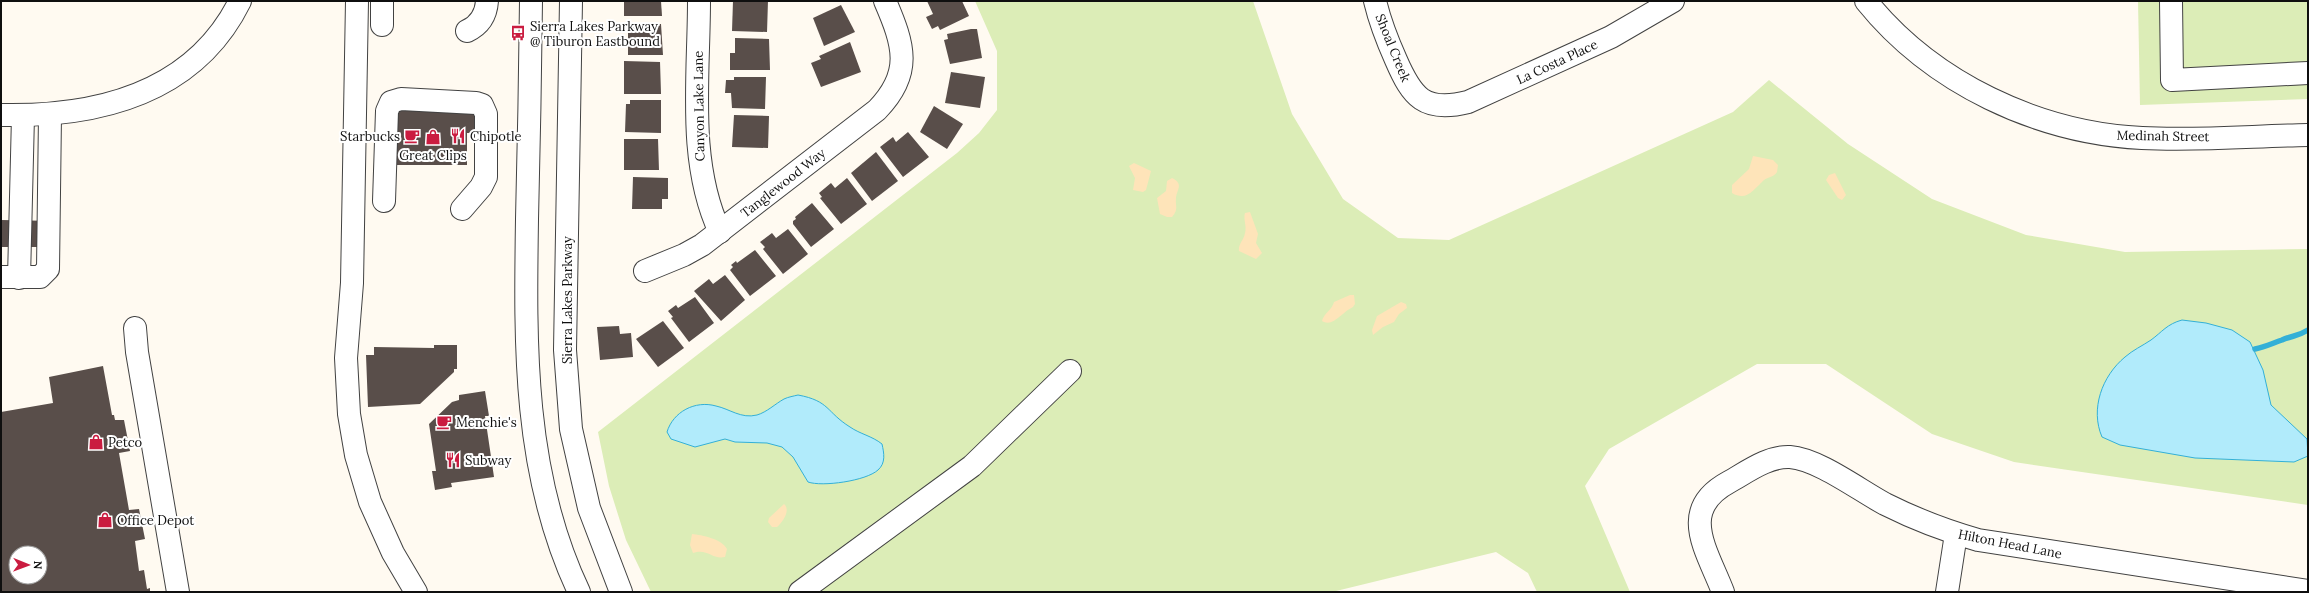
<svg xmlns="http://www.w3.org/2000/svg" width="2309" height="593" viewBox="0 0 2309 593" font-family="Lora,serif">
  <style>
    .green { fill: #dcedb7 }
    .sand { fill: #fee4b9 }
    .water { fill: #b1ebfb; stroke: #33b0d7 }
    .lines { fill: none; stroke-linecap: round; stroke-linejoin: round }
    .stream { stroke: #33b0d7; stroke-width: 5.5 }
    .building { fill: #594e4a; fill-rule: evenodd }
    .minor-casing { stroke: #424242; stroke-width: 24 }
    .minor { stroke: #fff; stroke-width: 22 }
    .labels { text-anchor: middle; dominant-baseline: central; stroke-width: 4; stroke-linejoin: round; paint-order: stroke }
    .poi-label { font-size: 13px; fill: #0f0f0f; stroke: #fff; text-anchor: start }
    .street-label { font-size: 13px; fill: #0f0f0f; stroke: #fff }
  </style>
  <rect width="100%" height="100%" fill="#fffaf1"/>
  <!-- green -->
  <g class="green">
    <polygon points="975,1 1253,1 1292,114 1343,199 1398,238 1449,240 1733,112 1769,80 1848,144 1932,199 2026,235 2125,252 2308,249 2308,505 2014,462 1932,434 1826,364 1757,364 1609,449 1585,486 1630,592 1537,592 1528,573 1496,552 1332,592 651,592 626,540 609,486 598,432 957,153 979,133 997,110 997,51"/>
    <polygon points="2138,1 2308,1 2308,99 2140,105"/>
  </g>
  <!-- sand -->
  <g class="sand">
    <path d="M1753,156L1773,160L1778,165L1777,172C1774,177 1768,177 1764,180C1754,189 1747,202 1732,193V185L1749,169Z"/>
    <polygon points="1134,163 1151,171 1146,190 1143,192 1133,190 1135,178 1129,166"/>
    <polygon points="1835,173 1846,195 1842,200 1838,198 1826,180 1829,175"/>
    <path d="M1172,178C1184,184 1177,189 1176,198C1175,206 1179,209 1172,217H1167L1160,214L1157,198L1166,191L1167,181Z"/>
    <path d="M1250,212L1258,234L1256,243L1262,253L1256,259L1239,251C1238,244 1244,240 1245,233C1247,226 1243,219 1245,213Z"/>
    <path d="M1350,295H1354L1355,304L1353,307C1343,311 1333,328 1322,321C1324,313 1332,310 1334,302Z"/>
    <polygon points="1401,302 1406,304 1407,308 1399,314 1394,322 1383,327 1373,335 1372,330 1377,316"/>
    <path d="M784,504C791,510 783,522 777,527H772L768,522L769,518Z"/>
    <path d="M692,534C702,535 722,539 727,549L725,557C712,560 708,548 693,553L690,545Z"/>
  </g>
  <!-- water -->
  <g class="water">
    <path d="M2182,320L2206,323L2232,330L2250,342L2263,370L2271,405L2307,439L2308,456L2294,462L2195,458L2120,445L2102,437C2090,409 2102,376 2125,357C2133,350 2142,346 2151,340C2162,332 2167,324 2182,320Z"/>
    <path d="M798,395C830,401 826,412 850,427C860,434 872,436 882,444C884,453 886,463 878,470C866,481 822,487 808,482L793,457L782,447L767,443L735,442L725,439L695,447L671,439L667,432C673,412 695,400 716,406C730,409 741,419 757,415C767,412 775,404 784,399C788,397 794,396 798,395Z"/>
  </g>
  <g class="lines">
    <!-- stream -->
    <path class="stream" d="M2255,349C2265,347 2273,343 2282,340C2293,335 2297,337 2308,330"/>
  </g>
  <!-- building -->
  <g class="building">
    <polygon points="624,1 661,1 662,16 624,16"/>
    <polygon points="733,1 768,1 767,32 732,31"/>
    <polygon points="927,1 962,1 969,16 940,30 938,26 932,29 926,17 933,14"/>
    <polygon points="841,5 855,32 824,46 813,18"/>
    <polygon points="633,24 661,24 663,55 628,55 628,28 633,28"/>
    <polygon points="971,29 977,29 982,58 950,64 944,40 948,39 947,34"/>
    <polygon points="735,38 769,39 770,70 730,70 730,53 735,53"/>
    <polygon points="850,42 861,72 821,87 811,63 821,59 819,56"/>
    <polygon points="624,61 660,62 661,94 624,94"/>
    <polygon points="951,72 985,77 980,108 945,103"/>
    <polygon points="734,77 766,77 765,109 732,108 731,93 725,93 726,80 734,80"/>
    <polygon points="630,100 661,100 661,133 625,132 626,104 630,104"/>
    <polygon points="934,106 963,124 947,149 920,132"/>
    <polygon points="395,108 478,108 478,133 467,133 467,165 395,165"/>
    <polygon points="734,115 769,116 768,148 732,147"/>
    <polygon points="908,132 929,157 903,177 880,147 893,137 896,142"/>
    <polygon points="624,139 658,139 659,170 624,170"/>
    <polygon points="876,152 898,181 872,201 851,173"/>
    <polygon points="633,177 668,178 668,199 662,199 662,209 632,209"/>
    <polygon points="847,178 867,204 841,224 820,198 822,197 819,193 831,183 835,188"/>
    <polygon points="812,203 834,229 811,247 793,224 793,221 796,219 795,217"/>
    <polygon points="1,220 57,221 57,247 1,247"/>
    <polygon points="788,229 808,254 783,274 763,249 765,247 760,242 772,233 776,238"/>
    <polygon points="755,250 776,276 750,296 730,270 733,267 731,265 736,261 737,263"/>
    <polygon points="725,275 745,300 721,321 694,291 709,279 713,284"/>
    <polygon points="695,297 714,323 689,342 671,318 673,317 668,311 676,305 678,308"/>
    <polygon points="663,321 684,348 658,367 636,339"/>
    <polygon points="619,326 620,334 631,333 633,357 600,360 597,327"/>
    <polygon points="434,345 457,345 457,369 454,369 454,372 420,404 368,407 366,355 374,355 374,347 434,348"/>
    <path d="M103,366L112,415H114L115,420H124L130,451L119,453L129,510L139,509L145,539L135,541L139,571L144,570L147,589L150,588V592H1V412L53,403L49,377ZM16,553H40V577H16Z"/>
    <polygon points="485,391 489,416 485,416 494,477 451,483 452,487 435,490 432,471 436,471 429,424 452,402 459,400 459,395"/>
  </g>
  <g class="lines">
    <!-- minor casing -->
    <g class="minor-casing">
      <g id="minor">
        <polyline points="357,1 352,283 346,358 349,414 356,455 370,502 393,553 416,592"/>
        <path d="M531,1C530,74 529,146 527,219C525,346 523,474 579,592"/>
        <polyline points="571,1 565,350 571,429 589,508 621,592"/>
        <path d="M699,1C699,77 687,162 720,232"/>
        <path d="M1375,1C1380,22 1387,40 1396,60C1412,97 1424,113 1468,102L1611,37L1673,1"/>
        <path d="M1866,1C1932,83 2038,133 2142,138C2197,141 2253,136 2308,135"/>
        <polyline points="2171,1 2172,80 2308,73"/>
        <polyline points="382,25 382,1"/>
        <path d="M467,31C480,25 486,15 487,1"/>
        <path d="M1,115C97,117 194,94 240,1"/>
        <polyline points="384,201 387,111 391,102 401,99 476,103 482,105 486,114 486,177 481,187 462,209"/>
        <path d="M645,271L684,255L702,245L877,110C913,73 904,45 885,1"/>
        <polyline points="1,277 40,277 48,269 50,115"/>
        <polyline points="19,278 23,116"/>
        <polyline points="135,328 137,352 178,592"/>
        <polyline points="800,592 972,466 1070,371"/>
        <path d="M1723,592C1707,550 1677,510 1729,482C1747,472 1768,456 1790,457C1818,459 1859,490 1885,504C1915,519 1946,531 1978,540L2308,591"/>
        <polyline points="1947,592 1956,534"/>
      </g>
    </g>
    <!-- minor -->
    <use href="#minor" class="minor"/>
  </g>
  <!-- icons -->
  <defs>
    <g id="bus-bare" transform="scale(1.2)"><path d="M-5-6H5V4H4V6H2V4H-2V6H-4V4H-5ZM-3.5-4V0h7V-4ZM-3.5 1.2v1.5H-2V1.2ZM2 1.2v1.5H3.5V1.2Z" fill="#ca1c40" stroke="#fff" stroke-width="2.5" paint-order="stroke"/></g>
    <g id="cafe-bare" transform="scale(1.2)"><path d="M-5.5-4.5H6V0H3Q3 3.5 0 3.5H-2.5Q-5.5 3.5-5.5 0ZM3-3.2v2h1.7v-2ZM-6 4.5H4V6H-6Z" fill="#ca1c40" stroke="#fff" stroke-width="2.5" paint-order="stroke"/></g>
    <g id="restaurant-bare" transform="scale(1.2)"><path d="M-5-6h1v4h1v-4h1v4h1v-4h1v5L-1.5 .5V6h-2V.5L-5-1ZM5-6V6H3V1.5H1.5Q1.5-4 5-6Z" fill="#ca1c40" stroke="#fff" stroke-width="2.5" paint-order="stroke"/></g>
    <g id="shop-bare" transform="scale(1.2)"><path d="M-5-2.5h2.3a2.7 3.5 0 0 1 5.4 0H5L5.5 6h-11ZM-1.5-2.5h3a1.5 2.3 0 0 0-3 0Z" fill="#ca1c40" stroke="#fff" stroke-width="2.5" paint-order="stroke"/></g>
  </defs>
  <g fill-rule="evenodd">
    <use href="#bus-bare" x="518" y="33"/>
    <use href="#cafe-bare" x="412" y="136"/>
    <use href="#restaurant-bare" x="458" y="136"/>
    <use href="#shop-bare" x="433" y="137"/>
    <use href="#cafe-bare" x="444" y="422"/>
    <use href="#shop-bare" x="96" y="442"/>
    <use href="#restaurant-bare" x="453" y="460"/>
    <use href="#shop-bare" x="105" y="520"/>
  </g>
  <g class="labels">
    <!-- poi labels -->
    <g class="poi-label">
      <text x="530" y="26">Sierra Lakes Parkway<tspan x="530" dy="15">@ Tiburon Eastbound</tspan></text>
      <text x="400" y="136" text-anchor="end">Starbucks</text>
      <text x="470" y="136">Chipotle</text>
      <text x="433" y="155" text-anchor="middle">Great Clips</text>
      <text x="456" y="422">Menchie's</text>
      <text x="108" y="442">Petco</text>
      <text x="465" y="460">Subway</text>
      <text x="117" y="520">Office Depot</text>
    </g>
    <!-- street labels -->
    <g class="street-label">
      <text transform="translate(1393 48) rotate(68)">Shoal Creek</text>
      <text transform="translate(1557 62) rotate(-25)">La Costa Place</text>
      <text transform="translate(699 106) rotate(-91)">Canyon Lake Lane</text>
      <text transform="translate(2163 136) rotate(1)">Medinah Street</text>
      <text transform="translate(783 183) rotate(-38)">Tanglewood Way</text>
      <text transform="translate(567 300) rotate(-90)">Sierra Lakes Parkway</text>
      <text transform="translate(2010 544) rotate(11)">Hilton Head Lane</text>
    </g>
  </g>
  <!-- border -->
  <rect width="2309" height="593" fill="none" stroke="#0f0f0f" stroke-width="4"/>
  <!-- north arrow -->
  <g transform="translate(28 565) rotate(91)"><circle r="19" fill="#ffffff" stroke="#9f9f9f"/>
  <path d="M0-3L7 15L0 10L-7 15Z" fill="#ca1c40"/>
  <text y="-6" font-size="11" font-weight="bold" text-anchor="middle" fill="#0f0f0f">N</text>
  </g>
</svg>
